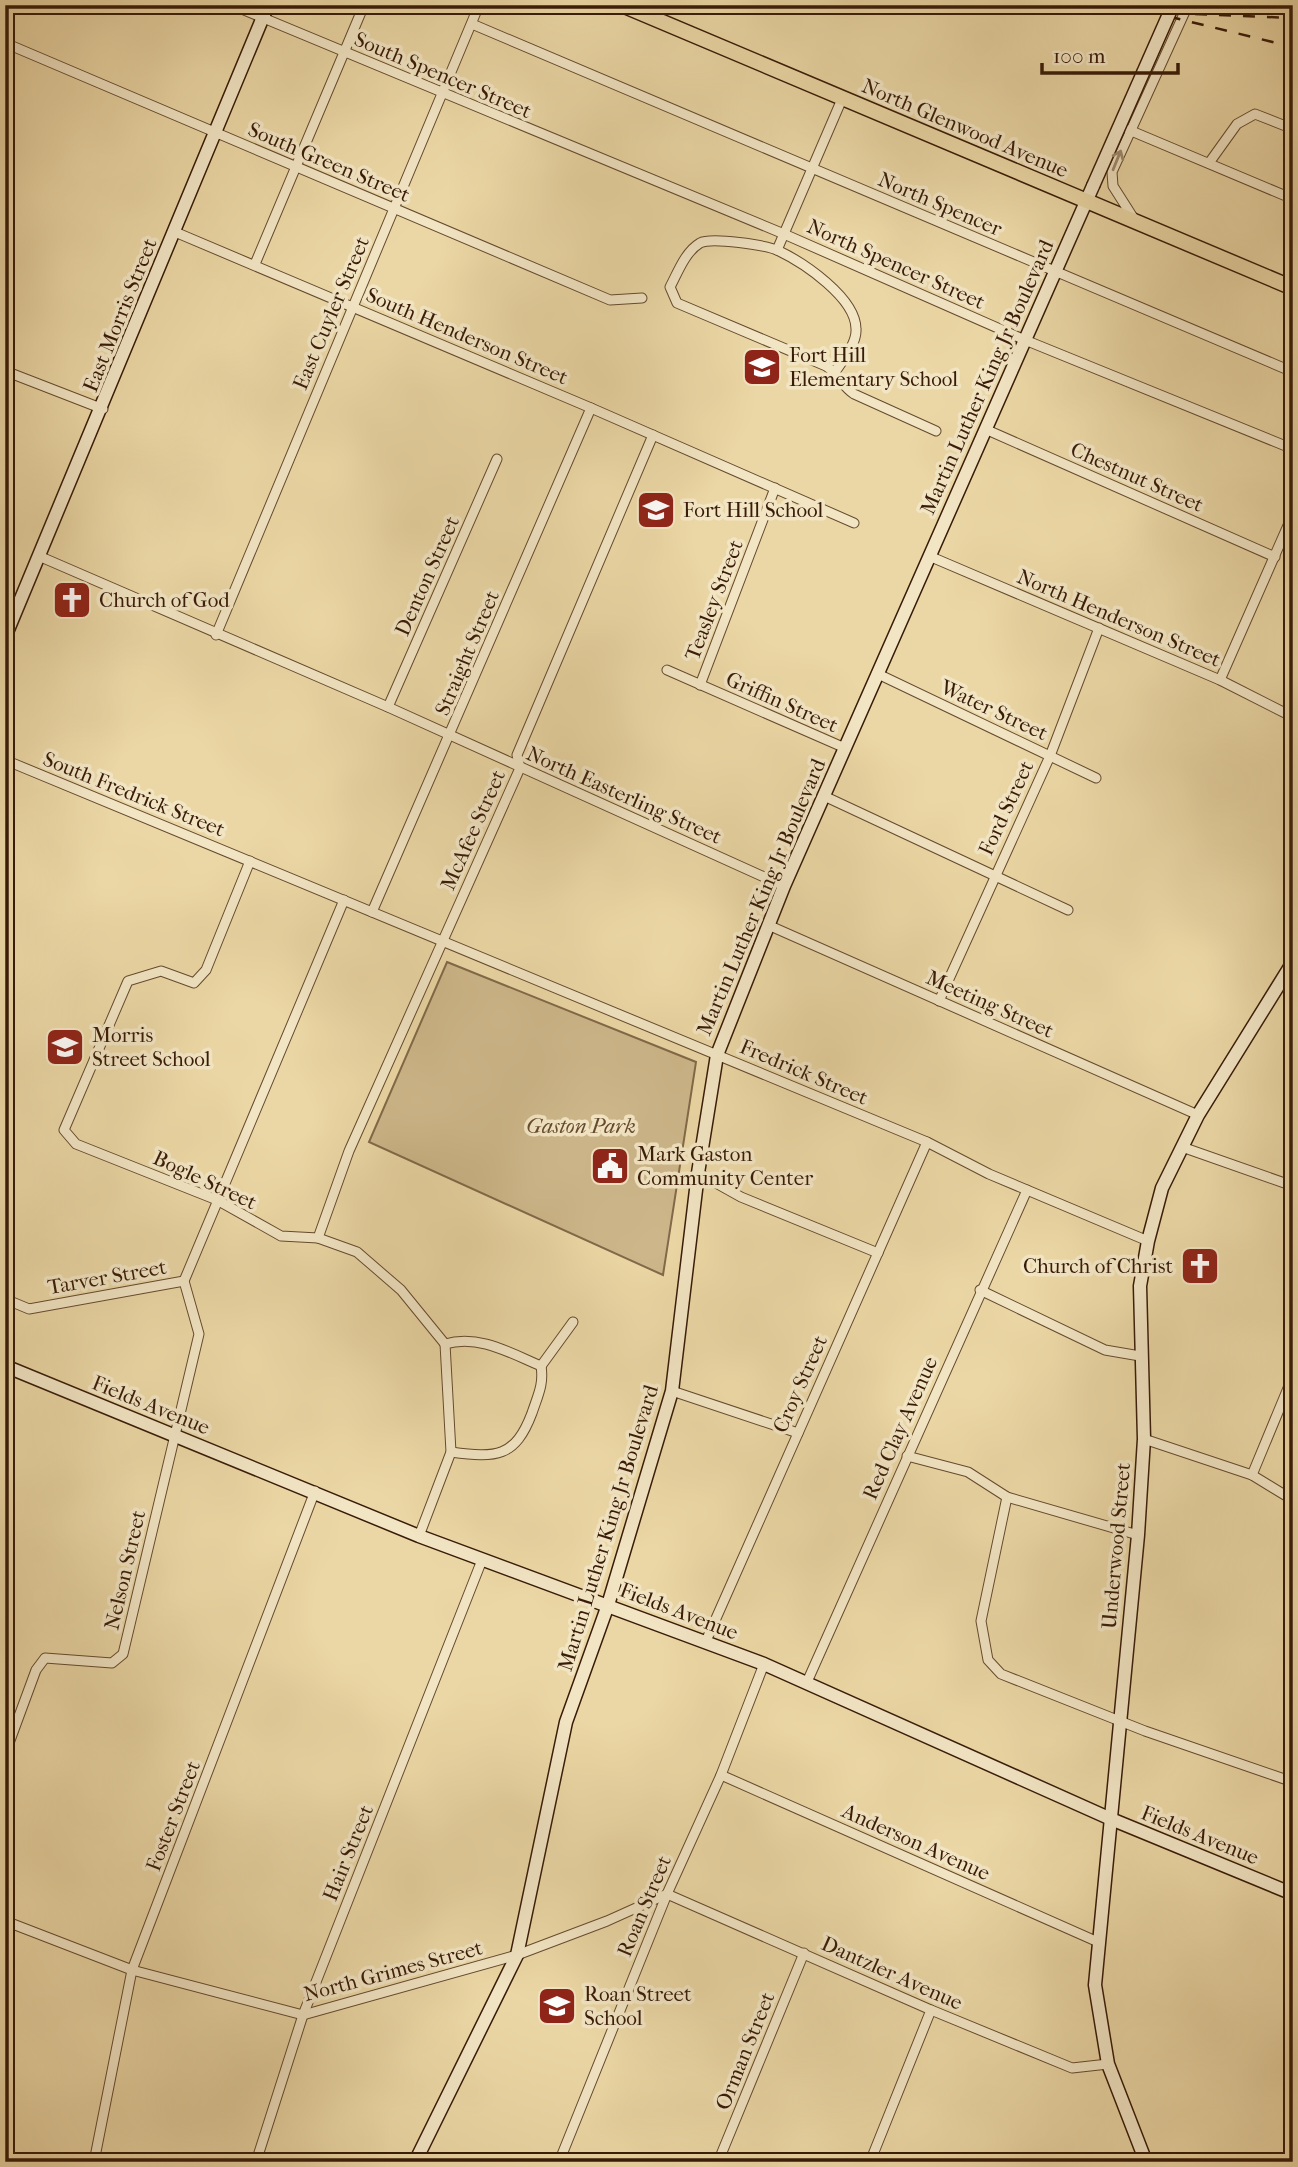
<svg xmlns="http://www.w3.org/2000/svg" width="1298" height="2167" viewBox="0 0 1298 2167" font-family="'IM FELL French Canon',serif">
  <style>
    .park { fill: #cdb78a; stroke: #826949; stroke-width: 2 }
    .lines { fill: none; stroke-linecap: round; stroke-linejoin: round }
    .street-casing { stroke: #654a2f; stroke-width: 11 }
    .secondary-casing { stroke: #381b08; stroke-width: 15 }
    .primary-casing { stroke: #381b08; stroke-width: 17 }
    .street { stroke: #f2e5c4; stroke-width: 9 }
    .secondary { stroke: #f2e5c4; stroke-width: 12 }
    .primary { stroke: #ebd7a5; stroke-width: 14 }
    .rail { stroke: #381b08; stroke-width: 2.5; stroke-dasharray: 12 12; stroke-linecap: butt }
    .secondary-bridge-casing { stroke: #381b08; stroke-width: 15; stroke-linecap: butt }
    .secondary-bridge { stroke: #f2e5c4; stroke-width: 12 }
    .oneway { stroke: #9e8a6f }
    .labels { text-anchor: middle; dominant-baseline: central; stroke-width: 7; stroke-linejoin: round; paint-order: stroke }
    .street-label { font-size: 21px; fill: #381b08; stroke: #f2e5c4 }
    .poi-label { font-size: 21px; fill: #381b08; stroke: #f2e5c4; text-anchor: start }
    .park-label { font-size: 21px; font-style: italic; fill: #654a2f; stroke: #f2e5c4 }
  </style>
  <rect width="100%" height="100%" fill="#ebd7a5"/>
  <filter id="stains"><feTurbulence type="fractalNoise" baseFrequency=".00286" numOctaves="4"/><feColorMatrix values="0 0 0 0 .2 0 0 0 0 .09 0 0 0 0 .02 0 0 0 .5 -.17"/></filter>
  <radialGradient id="worn" r=".72"><stop offset=".6" stop-color="#630" stop-opacity="0"/><stop offset="1" stop-color="#630" stop-opacity=".3"/></radialGradient>
  <!-- park -->
  <polygon class="park" points="447,962 696,1062 663,1275 369,1142"/>
  <g class="lines">
    <!-- street casing -->
    <g class="street-casing">
      <g id="street">
        <polyline points="232,5 784,234 1025,340 1293,449"/>
        <polyline points="472,24 1293,372"/>
        <polyline points="5,43 610,300 642,298"/>
        <polyline points="1129,130 1293,199"/>
        <polyline points="1209,163 1237,124 1255,114 1293,129"/>
        <polyline points="1134,219 1113,186 1112,172 1188,5"/>
        <polyline points="175,232 591,408 854,523"/>
        <polyline points="777,250 842,99"/>
        <polyline points="255,264 364,5"/>
        <polyline points="5,371 103,409"/>
        <path d="M835,372C843,360 857,343 856,329C856,298 804,263 779,251C767,245 711,237 700,243C685,252 678,272 670,287L677,303L826,366C838,374 842,386 854,394L936,431"/>
        <polyline points="985,429 1275,557"/>
        <polyline points="929,556 1220,680 1293,717"/>
        <polyline points="41,557 388,707 784,886"/>
        <polyline points="216,635 479,5"/>
        <polyline points="667,670 845,748"/>
        <polyline points="878,674 1096,778"/>
        <polyline points="1220,680 1293,514"/>
        <polyline points="700,685 775,488"/>
        <polyline points="388,707 497,459"/>
        <polyline points="5,760 927,1142 989,1174 1148,1241"/>
        <polyline points="824,796 1068,910"/>
        <polyline points="250,861 206,970 194,983 161,971 128,981 64,1130 76,1144 217,1200 281,1236 318,1238 357,1252 401,1290 445,1344"/>
        <polyline points="372,912 591,408"/>
        <polyline points="768,925 1198,1115"/>
        <polyline points="939,1001 1050,756 1099,628"/>
        <polyline points="1182,1147 1293,1186"/>
        <polyline points="698,1173 741,1197 878,1253"/>
        <polyline points="318,1238 349,1151 520,768 517,755 653,435"/>
        <polyline points="184,1281 344,900"/>
        <polyline points="980,1290 1105,1350 1140,1356"/>
        <polyline points="5,1299 29,1309 184,1281 199,1334 123,1654 112,1663 45,1658 36,1670 5,1754"/>
        <path d="M445,1344C479,1334 510,1353 541,1366"/>
        <polyline points="541,1366 573,1322"/>
        <polyline points="672,1391 798,1433"/>
        <polyline points="1144,1439 1252,1475 1293,1500"/>
        <path d="M451,1452C496,1458 515,1458 532,1413C538,1395 544,1384 541,1366"/>
        <polyline points="907,1456 968,1472 1007,1497"/>
        <polyline points="1252,1475 1293,1376"/>
        <polyline points="1290,1500 1293,1571"/>
        <polyline points="1138,1535 1007,1497 981,1621 988,1660 1001,1674 1145,1731 1293,1782"/>
        <polyline points="419,1536 451,1452 445,1344"/>
        <polyline points="706,1641 927,1142"/>
        <polyline points="807,1682 1027,1190"/>
        <polyline points="721,1775 1098,1942"/>
        <polyline points="5,1921 132,1970 303,2015 517,1955 607,1921 667,1894 931,2010 1072,2068 1108,2064"/>
        <polyline points="94,2162 132,1970 315,1491"/>
        <polyline points="256,2162 303,2015 482,1560"/>
        <polyline points="559,2162 667,1894 721,1775 764,1664"/>
        <polyline points="718,2162 804,1953"/>
        <polyline points="870,2162 931,2010"/>
      </g>
    </g>
    <!-- secondary casing -->
    <g class="secondary-casing">
      <g id="secondary">
        <polyline points="5,637 268,5"/>
        <polyline points="5,1366 419,1536 764,1664 1111,1819 1293,1894"/>
        <polyline points="415,2162 517,1955 566,1722 608,1605 672,1391 698,1173 717,1055 784,886 1093,186"/>
        <polyline points="1146,2162 1108,2064 1095,1985 1138,1535 1144,1439 1140,1286 1148,1241 1162,1188 1198,1115 1293,962"/>
      </g>
    </g>
    <!-- primary casing -->
    <g class="primary-casing">
      <polyline id="primary" points="622,5 1293,288"/>
    </g>
    <!-- street -->
    <use href="#street" class="street"/>
    <!-- secondary -->
    <use href="#secondary" class="secondary"/>
    <!-- primary -->
    <use href="#primary" class="primary"/>
    <!-- rail -->
    <g class="rail">
      <polyline points="1122,5 1293,47"/>
      <polyline points="1195,14 1293,18"/>
    </g>
    <!-- secondary-bridge casing -->
    <g class="secondary-bridge-casing">
      <polyline id="secondary-bridge" points="1093,186 1173,5"/>
    </g>
    <!-- secondary-bridge -->
    <use href="#secondary-bridge" class="secondary-bridge"/>
  </g>
  <!-- one-way arrows -->
  <defs><path id="oneway-shaft" d="M-6 0H5M1.5-3L5.5 0L1.5 3" fill="none" stroke-width="1.6" stroke-linecap="round" stroke-linejoin="round" transform="scale(1.75)"/></defs>
  <use class="oneway" href="#oneway-shaft" transform="translate(1117 160) rotate(-68)"/>
  <!-- icons -->
  <defs>
    <g id="school-square" transform="scale(2.0125)"><rect x="-9" y="-9" width="18" height="18" rx="4" fill="#8f2418" stroke="#f2e5c4"/><path d="M0-5L7-2L0 1L-7-2ZM-4 1L0 2.5L4 1V4Q0 6-4 4Z" fill="#fff"/></g>
    <g id="church-square" transform="scale(2.0125)"><rect x="-9" y="-9" width="18" height="18" rx="4" fill="#8f2418" stroke="#f2e5c4"/><path d="M-1.2-6h2.4v3.5h3.3v2.4h-3.3V6h-2.4V-.1h-3.3v-2.4h3.3Z" fill="#fff"/></g>
    <g id="civic-square" transform="scale(2.0125)"><rect x="-9" y="-9" width="18" height="18" rx="4" fill="#8f2418" stroke="#f2e5c4"/><path d="M-.6-6.5H3V-4.5H.6V-3L4-1V1h2V6H-6V1h2V-1L-.6-3ZM-1.2 2.5V6h2.4V2.5Z" fill="#fff"/></g>
  </defs>
  <g fill-rule="evenodd">
    <use href="#school-square" x="762" y="367"/>
    <use href="#school-square" x="656" y="510"/>
    <use href="#church-square" x="72" y="600"/>
    <use href="#school-square" x="65" y="1047"/>
    <use href="#civic-square" x="610" y="1166"/>
    <use href="#church-square" x="1200" y="1266"/>
    <use href="#school-square" x="557" y="2006"/>
  </g>
  <g class="labels">
    <!-- street labels -->
    <g class="street-label">
      <text transform="translate(443 75) rotate(23)">South Spencer Street</text>
      <text transform="translate(965 128) rotate(23)">North Glenwood Avenue</text>
      <text transform="translate(329 162) rotate(23)">South Green Street</text>
      <text transform="translate(940 204) rotate(23)">North Spencer</text>
      <text transform="translate(896 264) rotate(24)">North Spencer Street</text>
      <text transform="translate(331 313) rotate(-67)">East Cuyler Street</text>
      <text transform="translate(120 315) rotate(-68)">East Morris Street</text>
      <text transform="translate(467 336) rotate(23)">South Henderson Street</text>
      <text transform="translate(987 377) rotate(-66)">Martin Luther King Jr Boulevard</text>
      <text transform="translate(1137 477) rotate(24)">Chestnut Street</text>
      <text transform="translate(427 576) rotate(-66)">Denton Street</text>
      <text transform="translate(714 600) rotate(-69)">Teasley Street</text>
      <text transform="translate(1119 618) rotate(23)">North Henderson Street</text>
      <text transform="translate(467 653) rotate(-67)">Straight Street</text>
      <text transform="translate(782 702) rotate(24)">Griffin Street</text>
      <text transform="translate(994 710) rotate(25)">Water Street</text>
      <text transform="translate(134 794) rotate(22)">South Fredrick Street</text>
      <text transform="translate(624 795) rotate(24)">North Easterling Street</text>
      <text transform="translate(1006 808) rotate(-65)">Ford Street</text>
      <text transform="translate(473 830) rotate(-66)">McAfee Street</text>
      <text transform="translate(761 897) rotate(-67)">Martin Luther King Jr Boulevard</text>
      <text transform="translate(990 1004) rotate(24)">Meeting Street</text>
      <text transform="translate(804 1072) rotate(23)">Fredrick Street</text>
      <text transform="translate(205 1180) rotate(25)">Bogle Street</text>
      <text transform="translate(107 1277) rotate(-10)">Tarver Street</text>
      <text transform="translate(800 1384) rotate(-66)">Croy Street</text>
      <text transform="translate(151 1405) rotate(22)">Fields Avenue</text>
      <text transform="translate(900 1428) rotate(-66)">Red Clay Avenue</text>
      <text transform="translate(608 1528) rotate(-73)">Martin Luther King Jr Boulevard</text>
      <text transform="translate(1116 1546) rotate(-85)">Underwood Street</text>
      <text transform="translate(125 1570) rotate(-77)">Nelson Street</text>
      <text transform="translate(679 1611) rotate(21)">Fields Avenue</text>
      <text transform="translate(173 1816) rotate(-69)">Foster Street</text>
      <text transform="translate(1200 1835) rotate(22)">Fields Avenue</text>
      <text transform="translate(916 1842) rotate(24)">Anderson Avenue</text>
      <text transform="translate(348 1853) rotate(-68)">Hair Street</text>
      <text transform="translate(644 1906) rotate(-67)">Roan Street</text>
      <text transform="translate(393 1971) rotate(-15)">North Grimes Street</text>
      <text transform="translate(892 1973) rotate(24)">Dantzler Avenue</text>
      <text transform="translate(745 2051) rotate(-68)">Orman Street</text>
    </g>
    <!-- poi labels -->
    <g class="poi-label">
      <text x="789" y="355">Fort Hill<tspan x="789" dy="24">Elementary School</tspan></text>
      <text x="683" y="510">Fort Hill School</text>
      <text x="99" y="600">Church of God</text>
      <text x="92" y="1035">Morris<tspan x="92" dy="24">Street School</tspan></text>
      <text x="637" y="1154">Mark Gaston<tspan x="637" dy="24">Community Center</tspan></text>
      <text x="1173" y="1266" text-anchor="end">Church of Christ</text>
      <text x="584" y="1994">Roan Street<tspan x="584" dy="24">School</tspan></text>
    </g>
    <!-- park labels -->
    <g class="park-label">
      <text x="581" y="1126">Gaston Park</text>
    </g>
  </g>
  <!-- margin -->
  <rect width="1298" height="2167" fill="none" stroke="#ebd7a5" stroke-width="28"/>
  <rect x="7" y="7" width="1284" height="2153" fill="none" stroke="#381b08" stroke-width="3.5"/>
  <rect x="14" y="14" width="1270" height="2139" fill="none" stroke="#381b08" stroke-width="2"/>
  <!-- scale -->
  <path d="M1042 63v10h136v-10" fill="none" stroke="#381b08" stroke-width="3.5"/>
  <text x="1053" y="63" font-size="21" fill="#381b08" stroke="#f2e5c4" stroke-width="5" paint-order="stroke">100 m</text>
  <rect width="100%" height="100%" filter="url(#stains)"/>
  <rect width="100%" height="100%" fill="url(#worn)"/>
</svg>
